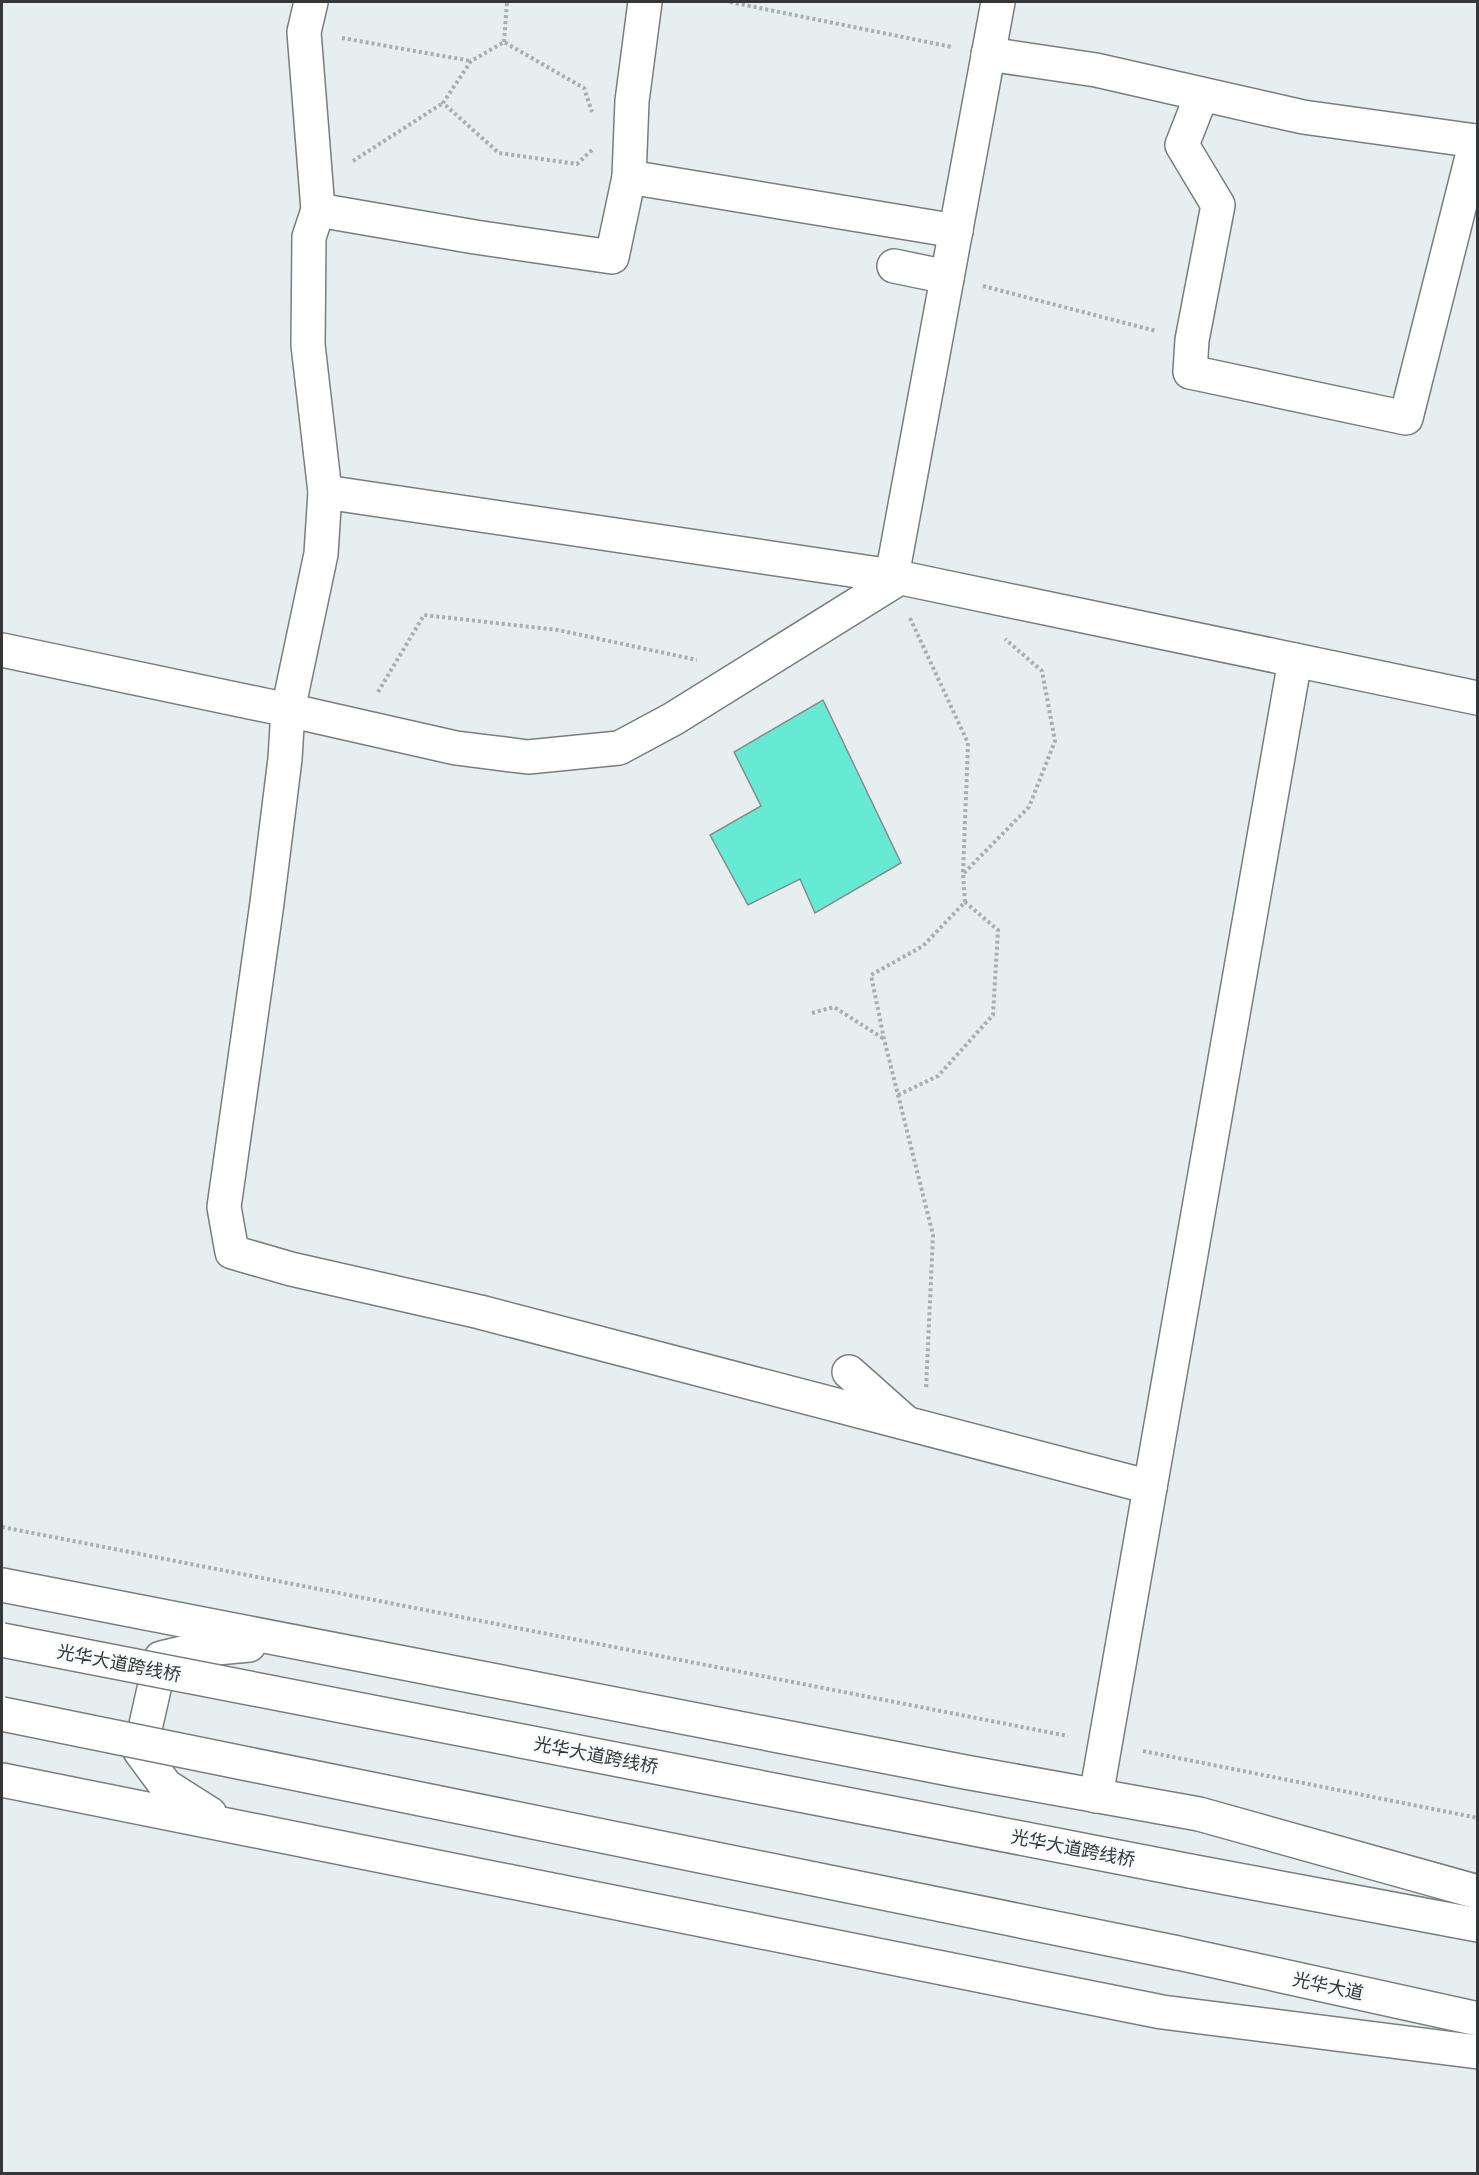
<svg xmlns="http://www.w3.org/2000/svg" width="1479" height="2175" viewBox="0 0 1479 2175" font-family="Roboto,'Noto Sans SC',sans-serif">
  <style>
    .building { fill: #66ead4; stroke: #868c8a; stroke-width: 1.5 }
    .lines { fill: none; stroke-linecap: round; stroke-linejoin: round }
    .minor-casing { stroke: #787e7f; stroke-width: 36 }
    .major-casing { stroke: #787e7f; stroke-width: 36 }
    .path { stroke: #a9aeaf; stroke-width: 4; stroke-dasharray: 3 3; stroke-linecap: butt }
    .minor { stroke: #fff; stroke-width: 33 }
    .major { stroke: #fff; stroke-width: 33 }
    .major-bridge-casing { stroke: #787e7f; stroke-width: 36; stroke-linecap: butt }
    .major-bridge { stroke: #fff; stroke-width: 33 }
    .labels { text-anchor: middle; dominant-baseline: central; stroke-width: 4.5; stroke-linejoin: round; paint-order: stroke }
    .street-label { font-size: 18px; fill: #343637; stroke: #f5fbfc }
  </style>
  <rect width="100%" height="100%" fill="#e7eeef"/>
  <!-- building -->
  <polygon class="building" points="823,700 901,863 815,913 800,879 748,905 710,835 761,806 734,752"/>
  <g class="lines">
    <!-- minor casing -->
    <g class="minor-casing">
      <g id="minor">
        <polyline points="311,2 304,32 318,210"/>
        <polyline points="988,54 1096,70 1303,117 1476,141 1406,418 1190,372 1192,340 1218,205 1182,145 1202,94"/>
        <polyline points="629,177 632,101 645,2"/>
        <polyline points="894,266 947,277"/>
        <polyline points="325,492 308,345 309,237 318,210 475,237 612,257 629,177 956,231"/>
        <polyline points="2,650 288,710 321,554 325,492 892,576 998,2"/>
        <polyline points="849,1372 903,1420"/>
        <polyline points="1150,1487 480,1312 291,1269 232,1252 224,1207 267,903 285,759 288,710 456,748 528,757 619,748 673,719 893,582 892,576 1477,698"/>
        <polyline points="1096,1796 1295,660"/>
      </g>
    </g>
    <!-- major casing -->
    <g class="major-casing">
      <g id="major">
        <polyline points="2,1585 965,1772 1199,1814 1478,1892"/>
        <polyline points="2,1780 1162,2012 1478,2052"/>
        <polyline points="210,1814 166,1786 140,1751 161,1658 195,1650 249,1645"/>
        <polyline points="1190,1871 1478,1925"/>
        <polyline points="1178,1953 1478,2019"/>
      </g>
    </g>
    <!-- path -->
    <g class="path">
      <polyline points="730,2 952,47"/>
      <polyline points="342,38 471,61"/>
      <polyline points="504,42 507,2"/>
      <polyline points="592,150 577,164 499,153 443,103 471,61 504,42 584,88 592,112"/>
      <polyline points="353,161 443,103"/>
      <polyline points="983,286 1156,331"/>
      <polyline points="910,618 968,743 963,873 965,902 923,946 871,975 884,1039 933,1235 926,1389"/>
      <polyline points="378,692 424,615 558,630 697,660"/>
      <polyline points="964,873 1029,807 1055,741 1042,671 1005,639"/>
      <polyline points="812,1013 834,1007 884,1039"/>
      <polyline points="898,1095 938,1076 993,1015 998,930 965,902"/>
      <polyline points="2,1527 1068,1736"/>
      <polyline points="1143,1751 1478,1818"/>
    </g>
    <!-- minor -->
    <use href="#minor" class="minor"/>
    <!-- major -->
    <use href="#major" class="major"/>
    <!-- major-bridge casing -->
    <g class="major-bridge-casing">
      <g id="major-bridge">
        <polyline points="2,1640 1190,1871"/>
        <polyline points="2,1714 1178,1953"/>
      </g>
    </g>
    <!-- major-bridge -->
    <use href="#major-bridge" class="major-bridge"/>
  </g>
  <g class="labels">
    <!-- street labels -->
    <g class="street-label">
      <text transform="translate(119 1663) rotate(11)">光华大道跨线桥</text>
      <text transform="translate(596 1755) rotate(11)">光华大道跨线桥</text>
      <text transform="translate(1073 1848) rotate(11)">光华大道跨线桥</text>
      <text transform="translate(1328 1986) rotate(12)">光华大道</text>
    </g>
  </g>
  <!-- border -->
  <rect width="1479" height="2175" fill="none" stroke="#343637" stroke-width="6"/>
</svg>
